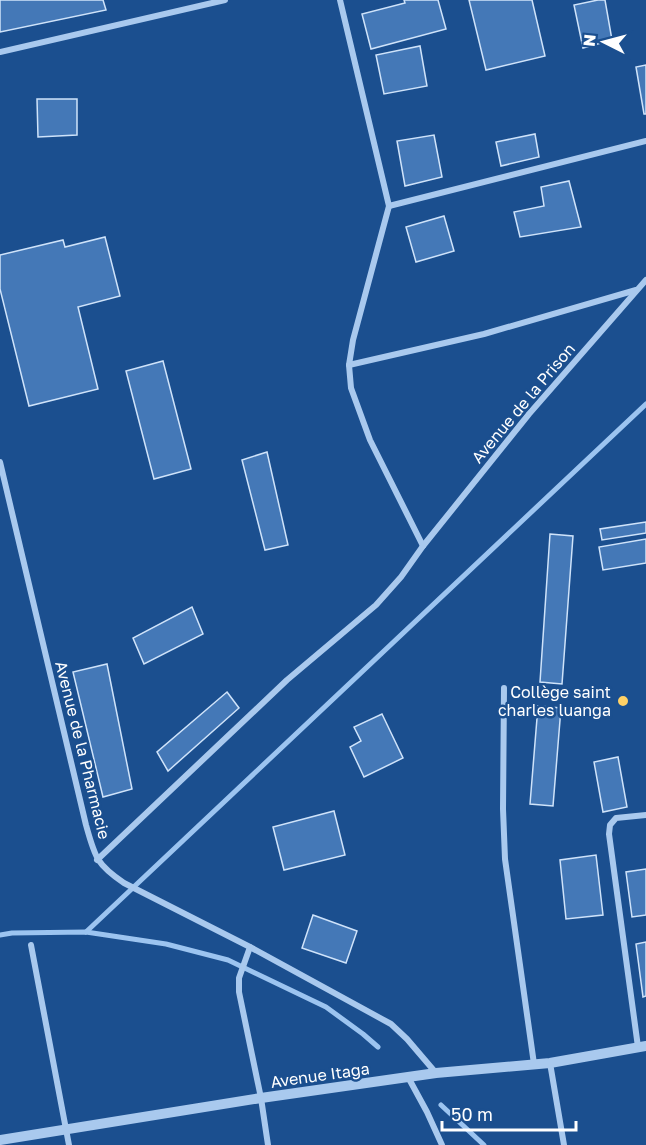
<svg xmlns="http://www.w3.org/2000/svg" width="646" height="1145" viewBox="0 0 646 1145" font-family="'Golos Text',sans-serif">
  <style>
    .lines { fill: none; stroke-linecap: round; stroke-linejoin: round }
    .stream { stroke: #9cc4f0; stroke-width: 5 }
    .building { fill: #4478b7; stroke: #cfe3fa; stroke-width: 1.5 }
    .minor { stroke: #a9c9ee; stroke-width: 6 }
    .tertiary { stroke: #a9c9ee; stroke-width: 10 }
    .poi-dot { fill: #ffd166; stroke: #1b4f8f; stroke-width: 2 }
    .labels { text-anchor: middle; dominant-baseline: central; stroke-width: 5; stroke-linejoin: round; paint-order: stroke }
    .street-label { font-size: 16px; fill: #fff; stroke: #1b4f8f }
    .poi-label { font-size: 16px; fill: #fff; stroke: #1b4f8f; text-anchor: end }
  </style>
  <rect width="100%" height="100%" fill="#1b4f8f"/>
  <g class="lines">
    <!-- stream -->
    <g class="stream">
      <polyline points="86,932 646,404"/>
      <polyline points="0,935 12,933 86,932 166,944 228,960 326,1007 363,1034 378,1047"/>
      <polyline points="441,1105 484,1145"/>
    </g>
  </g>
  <!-- building -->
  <g class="building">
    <polygon points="0,0 103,0 106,10 0,32"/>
    <polygon points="404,0 438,0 446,29 371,49 362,14 405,3"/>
    <polygon points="469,0 532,0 545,56 486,70"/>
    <polygon points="598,0 605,0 612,40 583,48 574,5"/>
    <polygon points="420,46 427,86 384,94 376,55"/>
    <polygon points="646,65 646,114 644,114 636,67"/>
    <polygon points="37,99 77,99 77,135 38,137"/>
    <polygon points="535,134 539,157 501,166 496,142"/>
    <polygon points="434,135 442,177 405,186 397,141"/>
    <polygon points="569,181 581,227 520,237 514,212 544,206 541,187"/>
    <polygon points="444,216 454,251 416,262 406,227"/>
    <polygon points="105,237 120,296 78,307 98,389 29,406 0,289 0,255 63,240 65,247"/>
    <polygon points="163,361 191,469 154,479 126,371"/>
    <polygon points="267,452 288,545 265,550 242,460"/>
    <polygon points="646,522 646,533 602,540 600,529"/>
    <polygon points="550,534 573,536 562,684 540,682"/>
    <polygon points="646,539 646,563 603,570 599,547"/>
    <polygon points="192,607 203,634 144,664 133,638"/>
    <polygon points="107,664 132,789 103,797 73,672"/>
    <polygon points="227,692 239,708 168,771 157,752"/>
    <polygon points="538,706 561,708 553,806 530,804"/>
    <polygon points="382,714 403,758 364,777 350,747 361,741 354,727"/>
    <polygon points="618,757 627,807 603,812 594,762"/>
    <polygon points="334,811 345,855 284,870 273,827"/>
    <polygon points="596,855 603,915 566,919 560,860"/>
    <polygon points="646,869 646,915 632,917 626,872"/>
    <polygon points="313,915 357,931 346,963 302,948"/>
    <polygon points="646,942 646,996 643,997 636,944"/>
  </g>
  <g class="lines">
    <!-- minor -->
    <g class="minor">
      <polyline points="340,0 389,206 353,340 349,365 351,388 370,440 423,546"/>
      <polyline points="0,52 225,0"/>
      <polyline points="389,206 646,141"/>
      <polyline points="349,365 484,334 636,290"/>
      <path d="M0,462L86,825C95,857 96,864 124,883L250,947L391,1024L407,1039L436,1073"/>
      <polyline points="504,688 503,809 505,859 534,1064"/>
      <polyline points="97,860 287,680 376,605 401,577 423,546 529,414 646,280"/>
      <polyline points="31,945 69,1145"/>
      <polyline points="250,947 239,978 239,992 261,1098 268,1145"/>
      <polyline points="638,1047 609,834 610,825 616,818 646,815"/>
      <polyline points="550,1063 564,1145"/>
      <polyline points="408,1077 427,1112 442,1145"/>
    </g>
    <!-- tertiary -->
    <polyline class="tertiary" points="0,1140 261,1098 436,1073 550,1063 646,1046"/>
  </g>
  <!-- markers -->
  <circle class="poi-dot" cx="623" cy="701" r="6"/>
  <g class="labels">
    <!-- street labels -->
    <g class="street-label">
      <text transform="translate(523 403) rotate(-50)">Avenue de la Prison</text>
      <text transform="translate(83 750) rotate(76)">Avenue de la Pharmacie</text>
      <text transform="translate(320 1075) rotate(-8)">Avenue Itaga</text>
    </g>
    <!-- poi labels -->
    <g class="poi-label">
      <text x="611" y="692">Collège saint<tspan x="611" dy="18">charles luanga</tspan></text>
    </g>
  </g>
  <!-- north arrow -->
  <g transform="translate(604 42) rotate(276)" stroke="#1b4f8f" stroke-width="4.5" paint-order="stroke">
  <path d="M0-4.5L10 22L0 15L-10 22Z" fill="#ffffff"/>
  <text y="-9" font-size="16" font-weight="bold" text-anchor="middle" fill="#ffffff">N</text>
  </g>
  <!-- scale -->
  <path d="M442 1121v9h134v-9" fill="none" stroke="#ffffff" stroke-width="3"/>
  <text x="451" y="1121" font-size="18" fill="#ffffff" stroke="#1b4f8f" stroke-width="4.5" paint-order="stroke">50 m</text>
</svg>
